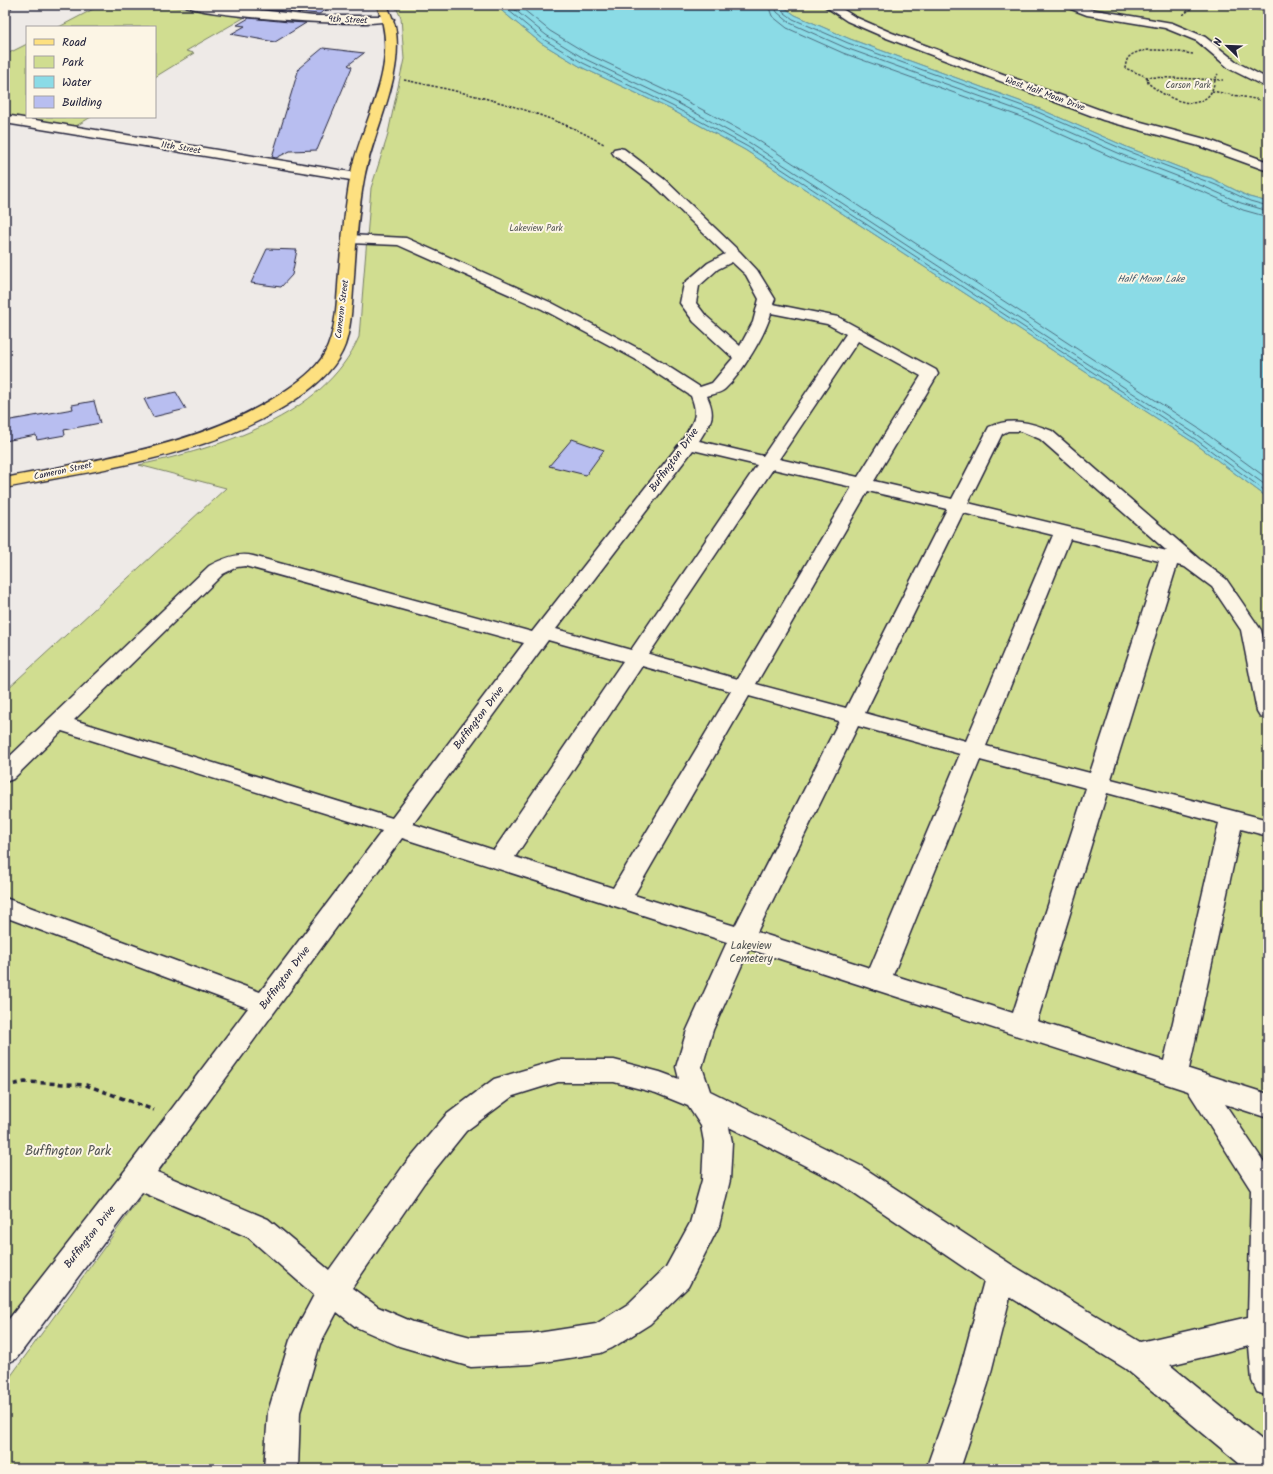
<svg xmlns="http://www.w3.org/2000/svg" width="1273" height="1474" viewBox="0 0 1273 1474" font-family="Kalam,sans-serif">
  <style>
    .green { fill: #d0dd90; stroke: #798066 }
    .water { fill: #8bdbe6; stroke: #6191a2 }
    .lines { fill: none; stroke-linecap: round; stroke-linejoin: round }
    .shore { stroke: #4c6c7f; stroke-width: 1 }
    .building { fill: #b8bef0; stroke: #22223b }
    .minor-casing { stroke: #22223b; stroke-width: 3 }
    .major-casing { stroke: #22223b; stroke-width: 3 }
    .path-far1 { stroke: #22223b; stroke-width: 1.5; stroke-dasharray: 2.5 1.5; stroke-linecap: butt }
    .path { stroke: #22223b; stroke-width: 3.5; stroke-dasharray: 5 4; stroke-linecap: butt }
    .minor { fill: #fcf5e5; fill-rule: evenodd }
    .major { fill: #fde080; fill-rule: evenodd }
    .labels { text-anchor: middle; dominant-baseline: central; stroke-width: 4; stroke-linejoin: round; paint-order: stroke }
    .far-street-label { font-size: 9px; fill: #22223b; stroke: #fcf5e5 }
    .far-park-label { font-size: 9px; fill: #4e5150; stroke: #fcf5e5 }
    .far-water-label { font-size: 10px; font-style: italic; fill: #425a6e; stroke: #fcf5e5 }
    .street-label { font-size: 11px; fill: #22223b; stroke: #fcf5e5 }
    .park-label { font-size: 11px; fill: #4e5150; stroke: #fcf5e5 }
    .near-park-label { font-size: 13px; fill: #4e5150; stroke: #fcf5e5 }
  </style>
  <rect width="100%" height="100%" fill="#eeeae7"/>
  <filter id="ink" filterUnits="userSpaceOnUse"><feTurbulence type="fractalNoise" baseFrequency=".025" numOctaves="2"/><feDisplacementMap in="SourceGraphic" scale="8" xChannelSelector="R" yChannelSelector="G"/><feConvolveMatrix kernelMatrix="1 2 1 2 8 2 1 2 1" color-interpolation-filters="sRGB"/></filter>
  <g filter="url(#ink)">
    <!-- green -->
    <g class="green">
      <polygon points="101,5 160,5 247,16 186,51 194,53 155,77 155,27 59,27"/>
      <path d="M395,5H497L502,11L541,43L581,67L670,109L745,150L1193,442L1268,498V1469H5V1384L180,1143L168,1122L5,1340V691L226,488L139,465C218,448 324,417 359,337L371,188L387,138L404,59L401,18Z"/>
      <polygon points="781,5 1268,5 1268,202 1249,197 1211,178 1199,175 1129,148 1033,106 850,39 795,15"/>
      <polygon points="27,44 27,117 91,117 76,126 5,115 5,55"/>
    </g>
    <!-- water -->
    <polygon class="water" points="497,5 781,5 795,15 850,39 1033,106 1129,148 1199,175 1211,178 1249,197 1268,202 1268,498 1193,442 745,150 670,109 581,67 541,43 502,11"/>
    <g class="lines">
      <!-- shore -->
      <g class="shore">
        <polyline points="502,5 543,39 583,63 672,106 748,147 1195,439 1268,493"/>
        <polyline points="509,5 546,35 585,59 674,101 750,143 1197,435 1268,487"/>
        <polyline points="518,5 550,31 588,54 677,96 753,137 1201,430 1268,479"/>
        <polyline points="768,5 772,16 787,28 843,53 1027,119 1123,162 1206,193 1243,210 1268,217"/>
        <polyline points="774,5 777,12 790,23 846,48 1029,114 1125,156 1205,187 1241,203 1268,211"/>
        <polyline points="780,5 781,10 793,19 848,43 1031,109 1127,151 1216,185 1250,201 1268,206"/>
      </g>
    </g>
    <!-- building -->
    <g class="building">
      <polygon points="271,5 335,5 319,14 264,9"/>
      <polygon points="249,18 289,22 306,23 275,42 231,34 245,26 237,25"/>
      <polygon points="323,48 364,53 348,65 352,67 317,150 290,151 276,158 272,157 299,68"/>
      <polygon points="267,249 297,250 292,275 281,287 251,283"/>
      <polygon points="176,392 186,409 153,417 144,399"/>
      <polygon points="94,401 100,423 64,430 65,435 37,440 36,435 5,441 5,421 73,409 72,405"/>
      <polygon points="572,439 604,450 586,475 549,466"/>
    </g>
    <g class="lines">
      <!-- minor casing -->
      <g class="minor-casing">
        <g id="minor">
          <polygon points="5,5 13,5 9,9 5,10"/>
          <path d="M185,5H214L313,16H388L394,19C385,30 193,16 185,5Z"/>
          <polygon points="823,5 836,5 855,17 892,33 1111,114 1209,140 1268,162 1268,171 1199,146 1103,120 884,37 847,21"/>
          <polygon points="1065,5 1080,5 1090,9 1172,23 1205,37 1238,63 1268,79 1268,88 1230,69 1197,41 1165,28 1087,15 1066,7"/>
          <polygon points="1247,5 1268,5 1268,10 1252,8"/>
          <polygon points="5,115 357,173 362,174 364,177 362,180 357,181 5,123"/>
          <path d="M619,148L624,149L665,180L740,252L757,270L775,299L773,304L838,317L936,370L938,374L874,481L952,499L989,427C1011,417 1030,422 1052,431L1199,559L1226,579L1261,630L1268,661V718L1260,716L1257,711L1241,630L1212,587L1185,567L1177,565L1111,779L1268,820V836L1241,829L1189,1069L1268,1094V1118L1225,1104L1268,1168V1396L1257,1392L1252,1381L1249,1346L1170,1365L1268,1445V1469H1246L1126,1369L1010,1297L988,1384L960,1469H926L956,1384L984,1281L841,1184L729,1127L732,1142L730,1180L719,1226L688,1287L650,1324L612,1348L601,1353L531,1364L471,1367L399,1346L356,1327L337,1312L320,1344L300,1412L298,1469H264L268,1412L290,1340L314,1295L248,1237L142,1192L16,1359L5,1364V1324L127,1168L248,1008L5,917V898L260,992L382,831L62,731L13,779L5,782V761L209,566C222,559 238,552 253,556L532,632L681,442C692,423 700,418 691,396L635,359L542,309L398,245L349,243L344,242L342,239L344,236L349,235L406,238L552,303L647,353L700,387L712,383L733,358L694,322L680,303L684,284L687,281L708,263L725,254L655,186L614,155L612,152L614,149ZM732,262L746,275L759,299L753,322L740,346L706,316L696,303L699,286L718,269ZM771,313L827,324L846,334L763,456L699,441C710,422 717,418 707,396C713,394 721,393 725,389C741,374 766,334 771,313ZM858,341L921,376L858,477L779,459ZM1008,431H1021L1040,439L1167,551L968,503L1002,434ZM693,450L757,465L631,650L556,629ZM773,469L852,487L738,679L649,654ZM868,491L947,509L846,708L756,684ZM963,513L1053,535L966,741L865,713ZM1070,539L1159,561L1090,773L986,746ZM245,566L524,643L392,818L74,720L223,574L237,567ZM548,640L623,661L494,850L413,824ZM642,666L731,691L613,888L515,857ZM749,696L839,721L735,926L634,895ZM858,726L960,754L870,968L757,932ZM980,760L1086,788L1013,1013L893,975ZM1107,793L1219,823L1164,1061L1037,1021ZM402,838L727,942L687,1030L676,1067L679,1079L660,1072L614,1060H558L494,1079L446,1115L404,1165L329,1270L268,1219L157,1172ZM749,949L1188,1091L1251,1190L1248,1317L1140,1342L1012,1265L861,1166L710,1091L702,1067L713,1030ZM558,1082H614L656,1093L688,1106L701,1126L704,1142L702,1180L690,1223L666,1267L628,1304L596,1324L531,1334L471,1337L413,1322L378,1307L352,1288L424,1183L466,1131L513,1096Z"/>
        </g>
      </g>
      <!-- major casing -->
      <g class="major-casing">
        <path id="major" d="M377,5H387C390,12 393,19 395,26C405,76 373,130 364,179C358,211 356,244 354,277C352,299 352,324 345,345C337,367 318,384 299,397C214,456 105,468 5,488V478C101,458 205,446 288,389C304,378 321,365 328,346C337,323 337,296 339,272C342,239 345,206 351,173C361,125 394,76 383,25C382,18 379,12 377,5Z"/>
      </g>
      <!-- path-far1 -->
      <g class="path-far1">
        <polyline points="1183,15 1195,5"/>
        <path d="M1193,54C1177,52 1143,45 1130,56C1126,59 1126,64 1125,68L1147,77L1223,80"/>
        <path d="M1147,77L1148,83C1162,95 1194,114 1210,94C1214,88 1214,80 1218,74"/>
        <path d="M404,80C458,91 512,103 563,124C577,129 590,137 604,144"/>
        <polyline points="1212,91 1260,100"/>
      </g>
      <!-- path -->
      <polyline class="path" points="5,1086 25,1082 86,1085 154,1110"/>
      <!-- minor -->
      <use href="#minor" class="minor"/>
      <!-- major -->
      <use href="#major" class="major"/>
    </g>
  </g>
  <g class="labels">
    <!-- far-street labels -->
    <g class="far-street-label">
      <text transform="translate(348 20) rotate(2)">9th Street</text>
      <text transform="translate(1045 94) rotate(20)">West Half Moon Drive</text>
      <text transform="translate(181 148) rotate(9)">11th Street</text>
      <text transform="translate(342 309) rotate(-83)">Cameron Street</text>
      <text transform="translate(63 471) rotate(-12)">Cameron Street</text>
    </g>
    <!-- far-park labels -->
    <g class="far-park-label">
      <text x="1188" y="85">Carson Park</text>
      <text x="536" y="228">Lakeview Park</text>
    </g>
    <!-- far-water labels -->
    <g class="far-water-label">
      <text x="1151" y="279">Half Moon Lake</text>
    </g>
    <!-- street labels -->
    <g class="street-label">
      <text transform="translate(674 460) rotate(-54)">Buffington Drive</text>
      <text transform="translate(479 718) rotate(-53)">Buffington Drive</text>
      <text transform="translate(285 978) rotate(-53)">Buffington Drive</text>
      <text transform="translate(90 1237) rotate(-52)">Buffington Drive</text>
    </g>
    <!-- park labels -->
    <g class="park-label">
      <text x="751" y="946">Lakeview<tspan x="751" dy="13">Cemetery</tspan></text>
    </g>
    <!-- near-park labels -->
    <g class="near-park-label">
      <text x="68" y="1151">Buffington Park</text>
    </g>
  </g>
  <!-- margin -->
  <rect width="1273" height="1474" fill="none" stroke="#fcf5e5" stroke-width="20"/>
  <rect x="10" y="10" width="1253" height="1454" fill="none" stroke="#22223b" stroke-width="1.5" filter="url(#ink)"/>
  <!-- legend -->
  <rect x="26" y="26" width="130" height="92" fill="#fcf5e5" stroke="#a5a1a1"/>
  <rect x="34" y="39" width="20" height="6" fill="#fde080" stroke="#a5a1a1"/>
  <text x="62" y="46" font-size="12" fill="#22223b">Road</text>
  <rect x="34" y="56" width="20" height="12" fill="#d0dd90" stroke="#a5a1a1"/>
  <text x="62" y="66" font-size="12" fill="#22223b">Park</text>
  <rect x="34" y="76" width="20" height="12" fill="#8bdbe6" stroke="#a5a1a1"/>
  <text x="62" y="86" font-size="12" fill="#22223b">Water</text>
  <rect x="34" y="96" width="20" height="12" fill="#b8bef0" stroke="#a5a1a1"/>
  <text x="62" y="106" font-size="12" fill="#22223b">Building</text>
  <!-- north arrow -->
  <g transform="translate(1227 46) rotate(293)" stroke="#fcf5e5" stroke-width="3" paint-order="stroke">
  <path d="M0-3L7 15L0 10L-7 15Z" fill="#22223b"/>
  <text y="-6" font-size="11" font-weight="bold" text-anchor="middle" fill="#22223b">N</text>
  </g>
</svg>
